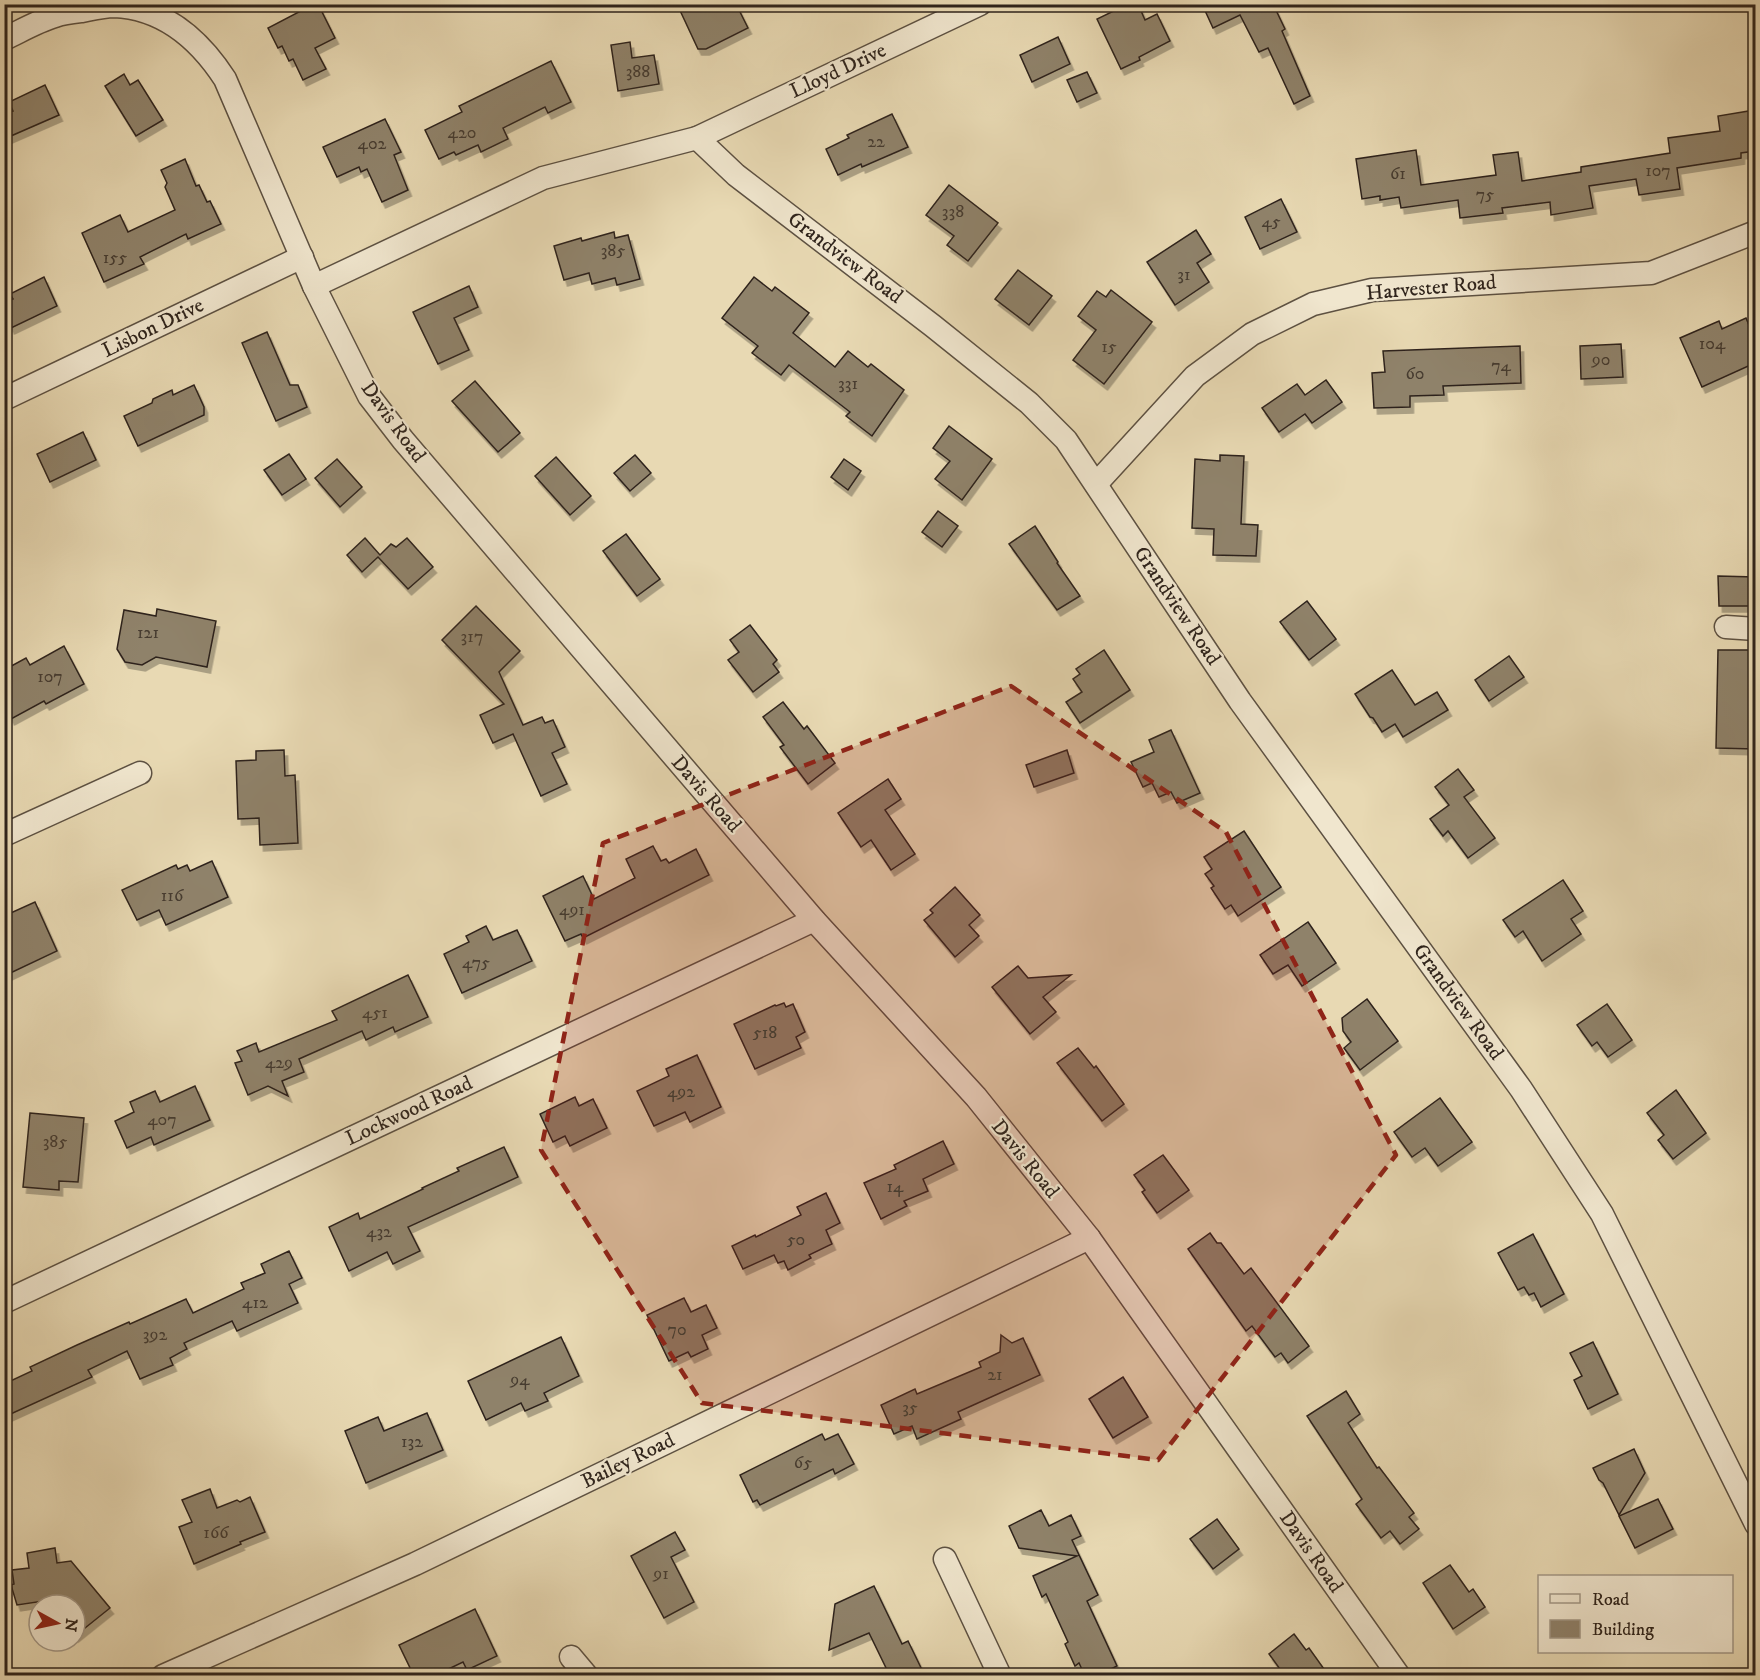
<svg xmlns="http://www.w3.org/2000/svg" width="1760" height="1680" viewBox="0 0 1760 1680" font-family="'IM FELL DW Pica',serif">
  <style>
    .building { fill: #8f826b; stroke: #2f241c; stroke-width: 1.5; filter: url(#shadow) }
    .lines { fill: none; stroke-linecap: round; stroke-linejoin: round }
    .street-casing { stroke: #5d5142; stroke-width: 25 }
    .street { stroke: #f0e6ce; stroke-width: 22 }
    .marked { fill: #8f2418; fill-opacity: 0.2; stroke: #8f2418; stroke-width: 4.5; stroke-dasharray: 12 8; stroke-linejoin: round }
    .labels { text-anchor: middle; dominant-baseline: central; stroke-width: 4.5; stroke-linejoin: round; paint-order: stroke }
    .number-label { font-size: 18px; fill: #473c30 }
    .street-label { font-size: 21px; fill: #2f241c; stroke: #f0e6ce }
  </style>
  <defs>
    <filter id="shadow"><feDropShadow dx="3.5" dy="6" stdDeviation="0" flood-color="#0004"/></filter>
  </defs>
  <rect width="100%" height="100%" fill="#e8d9b3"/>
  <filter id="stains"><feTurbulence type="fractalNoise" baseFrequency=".00333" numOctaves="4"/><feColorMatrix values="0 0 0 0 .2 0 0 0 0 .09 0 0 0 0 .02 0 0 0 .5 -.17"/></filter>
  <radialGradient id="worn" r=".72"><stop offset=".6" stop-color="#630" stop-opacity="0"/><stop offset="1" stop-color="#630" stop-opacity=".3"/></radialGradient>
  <!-- building -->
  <g class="building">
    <polygon points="314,4 318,4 335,38 315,48 326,69 303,80 293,59 289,61 282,46 278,48 268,28"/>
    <polygon points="677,4 736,4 748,28 706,49 698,49"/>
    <polygon points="1128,4 1138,4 1145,20 1157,14 1170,41 1139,57 1140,60 1121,69 1097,19"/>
    <polygon points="1202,4 1273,4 1285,29 1282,31 1310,96 1294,104 1268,48 1259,52 1240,15 1213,28"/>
    <polygon points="1058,37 1070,64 1032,82 1020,55"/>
    <polygon points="630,42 632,58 654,55 659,84 618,91 611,45"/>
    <polygon points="551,61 571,102 548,113 545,107 503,128 508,139 481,152 478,145 456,155 454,152 439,159 425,130 462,112 459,106"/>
    <polygon points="1087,72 1097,93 1077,102 1067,80"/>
    <polygon points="124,74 130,85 138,80 163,120 136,136 105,86"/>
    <polygon points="45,85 59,115 4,139 4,114 13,111 9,102"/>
    <polygon points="1755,110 1755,151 1741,153 1741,158 1677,168 1680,189 1639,195 1636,179 1589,186 1593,208 1551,215 1550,202 1502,208 1503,213 1460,218 1458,200 1401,208 1399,197 1380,200 1380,196 1362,199 1356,159 1416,150 1421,185 1496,175 1493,155 1518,152 1522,181 1581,172 1581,167 1670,153 1668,138 1720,131 1718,116"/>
    <polygon points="892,114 908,147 862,167 861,164 838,175 826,149 849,138 847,135"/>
    <polygon points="385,119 401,152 394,155 408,190 382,202 367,169 361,172 359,167 337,177 323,147"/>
    <polygon points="185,159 196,186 199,185 207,202 210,201 221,224 188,239 186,234 140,257 144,264 104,282 82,233 120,215 128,232 175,210 165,187 167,183 161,170"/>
    <polygon points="949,185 998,223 968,261 947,245 954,236 926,215"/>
    <polygon points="1281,199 1297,232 1260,249 1245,217"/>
    <polygon points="1196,230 1211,254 1197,263 1209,282 1175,305 1147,262"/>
    <polygon points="614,232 615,238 628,235 640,279 617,285 615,278 592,284 589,273 564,280 554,246 581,238 582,241"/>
    <polygon points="1018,270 1052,296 1029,325 995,299"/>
    <polygon points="44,277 57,306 11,328 4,315 4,303 13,299 10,294"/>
    <polygon points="754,277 772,291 775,287 809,313 793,333 835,367 848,351 868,367 871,364 904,390 872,436 846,416 850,412 789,365 781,375 752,353 758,346 722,318"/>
    <polygon points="469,286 478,307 454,318 469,350 438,364 413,312"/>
    <polygon points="1111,290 1152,322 1104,384 1073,360 1096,330 1078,316 1097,291 1106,297"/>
    <polygon points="1746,318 1755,340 1755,363 1702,387 1680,338 1719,321 1722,329"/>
    <polygon points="267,332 290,385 298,385 307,407 276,421 242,343"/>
    <polygon points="1621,344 1623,377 1581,379 1580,346"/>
    <polygon points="1520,346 1521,383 1443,386 1444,395 1410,396 1410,407 1374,408 1372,373 1385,372 1383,351"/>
    <polygon points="1326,380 1342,402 1312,423 1305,414 1279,432 1262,408 1297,384 1305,395"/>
    <polygon points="475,381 520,433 498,452 452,401"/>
    <polygon points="194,385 204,407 204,415 138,446 124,416 152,403 153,399 172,390 173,395"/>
    <polygon points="949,426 992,459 962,500 935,479 950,461 933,448"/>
    <polygon points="83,432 96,460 50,482 37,454"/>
    <polygon points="289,454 306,479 282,495 264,470"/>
    <polygon points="635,455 651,473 630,491 614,473"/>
    <polygon points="1220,455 1244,456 1241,524 1258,525 1256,556 1213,555 1214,529 1192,528 1195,459 1220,461"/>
    <polygon points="556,457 591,496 570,515 535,476"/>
    <polygon points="337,459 362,487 340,507 315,478"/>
    <polygon points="844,459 861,471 848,490 831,477"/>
    <polygon points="938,511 958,526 942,547 922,532"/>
    <polygon points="1035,526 1058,562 1057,563 1080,596 1057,610 1009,544"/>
    <polygon points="626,534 660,579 637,596 603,551"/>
    <polygon points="365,538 380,555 391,544 396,547 407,538 433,567 408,589 378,557 362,572 347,555"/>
    <polygon points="1718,576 1755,577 1755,606 1719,606"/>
    <polygon points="1307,601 1336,639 1309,660 1280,622"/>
    <polygon points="476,606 520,651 499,672 523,725 542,717 545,723 553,720 565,747 552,753 567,784 541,796 513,734 493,743 480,715 504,704 442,640"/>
    <polygon points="157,609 216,621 207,667 156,657 142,665 125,662 117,649 124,610 156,616"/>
    <polygon points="750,625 777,660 773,664 779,672 753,692 728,660 739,652 730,640"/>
    <polygon points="64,646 84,684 46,704 44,701 11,719 4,706 4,670 26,658 30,665"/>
    <polygon points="1104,650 1130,690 1080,723 1066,702 1082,692 1073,679 1080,674 1076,669"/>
    <polygon points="1718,650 1755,650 1755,749 1716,748"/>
    <polygon points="1509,656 1524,677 1489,701 1475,680"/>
    <polygon points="1392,670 1415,705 1437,692 1448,710 1403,737 1395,724 1382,732 1373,718 1370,717 1355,694"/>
    <polygon points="783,702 804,729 807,726 835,763 808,784 780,747 784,745 763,717"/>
    <polygon points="1171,730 1200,793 1177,803 1171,792 1159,797 1152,783 1143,787 1131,762 1154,752 1149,740"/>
    <polygon points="284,750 285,776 295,775 298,843 260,845 259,818 238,819 236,761 256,760 256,751"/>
    <polygon points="1067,750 1074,773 1034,787 1026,765"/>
    <polygon points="1458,769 1474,790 1464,797 1495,838 1468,858 1448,831 1443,836 1430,819 1449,805 1435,787"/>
    <polygon points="888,779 901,799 885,810 915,854 891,870 871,840 861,847 838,813"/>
    <polygon points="1244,831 1281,887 1238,916 1231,905 1225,909 1211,888 1214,886 1205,874 1212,869 1204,857"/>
    <polygon points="653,846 661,861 666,859 669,863 696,849 709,875 583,938 581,934 565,941 543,896 583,876 594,899 635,878 626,859"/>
    <polygon points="212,861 228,897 166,925 159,910 137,920 122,890 176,865 178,869 187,865 190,871"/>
    <polygon points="1563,880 1583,911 1571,919 1581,934 1542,961 1523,931 1515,937 1503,920"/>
    <polygon points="955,887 980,915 969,925 979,936 955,957 924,920 933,913 930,910"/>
    <polygon points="35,902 57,951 4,976 4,916"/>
    <polygon points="1308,922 1336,963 1302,986 1288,965 1273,974 1260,955"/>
    <polygon points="486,926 493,940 517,930 532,961 462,993 444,954 469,942 466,936"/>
    <polygon points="1018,966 1028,978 1071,975 1043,997 1056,1012 1030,1034 992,987"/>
    <polygon points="408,975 428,1017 395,1032 393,1027 366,1040 362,1031 299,1059 304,1072 282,1081 288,1096 268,1086 248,1095 235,1063 242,1061 237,1051 256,1043 259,1052 337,1020 332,1011"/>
    <polygon points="1367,999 1398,1041 1360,1070 1344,1048 1351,1042 1343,1031 1342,1018"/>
    <polygon points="784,1003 786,1007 793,1004 805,1032 796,1037 801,1048 755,1069 734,1024 775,1005 776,1006"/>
    <polygon points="1607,1004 1632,1040 1608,1057 1597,1042 1592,1046 1577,1025"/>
    <polygon points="1078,1048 1094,1068 1096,1066 1124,1104 1102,1121 1057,1063"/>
    <polygon points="697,1055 721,1107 690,1122 685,1112 654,1126 637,1091 669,1076 666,1069"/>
    <polygon points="195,1086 210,1120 154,1145 151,1137 127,1148 115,1121 134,1112 130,1102 155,1091 160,1102"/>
    <polygon points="1676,1090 1706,1133 1673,1159 1658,1140 1664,1135 1647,1113"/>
    <polygon points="575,1097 579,1106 593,1099 607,1128 570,1146 565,1136 553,1142 540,1114"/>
    <polygon points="1440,1098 1472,1142 1438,1166 1425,1148 1412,1157 1394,1132"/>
    <polygon points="30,1113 84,1118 78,1182 59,1181 59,1190 23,1187"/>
    <polygon points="943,1141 954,1164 923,1179 928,1191 904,1201 907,1206 881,1219 864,1183 896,1169 894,1165"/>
    <polygon points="504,1147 518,1177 408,1227 420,1251 393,1264 387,1252 349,1271 329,1227 358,1213 360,1219 423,1189 422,1188 459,1171 457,1168"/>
    <polygon points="1163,1155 1189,1190 1157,1213 1142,1192 1145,1190 1134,1175"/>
    <polygon points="826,1193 840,1223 826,1230 832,1244 809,1255 811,1258 788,1270 784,1261 778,1263 774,1255 743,1269 732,1246 755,1235 756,1237 801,1215 797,1207"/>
    <polygon points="1210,1233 1217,1243 1221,1243 1244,1274 1251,1268 1309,1346 1288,1363 1281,1353 1275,1357 1252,1326 1246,1331 1188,1249"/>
    <polygon points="1533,1234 1564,1294 1541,1307 1534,1293 1529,1295 1524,1287 1518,1290 1498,1253"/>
    <polygon points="289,1251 302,1278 289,1284 298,1303 237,1331 232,1321 184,1343 187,1349 170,1358 173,1365 140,1379 127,1351 88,1370 92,1377 4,1417 4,1384 32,1371 30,1367 77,1345 129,1322 130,1324 186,1299 193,1313 244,1289 241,1283 265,1273 261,1264"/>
    <polygon points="684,1298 691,1312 706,1305 717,1328 702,1335 708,1349 691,1357 688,1352 669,1361 647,1315"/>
    <polygon points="1001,1335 1012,1343 1023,1338 1040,1375 958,1412 961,1419 917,1439 912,1426 894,1434 881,1405 915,1389 917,1394 981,1367 979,1362 1000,1352"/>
    <polygon points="561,1337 579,1376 544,1393 548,1401 525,1411 521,1403 486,1420 468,1381"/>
    <polygon points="1593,1342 1618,1394 1588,1409 1574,1380 1582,1376 1570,1353"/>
    <polygon points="1123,1377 1148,1417 1113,1438 1089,1399"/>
    <polygon points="1346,1391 1360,1414 1348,1423 1377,1468 1379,1467 1414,1513 1409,1517 1419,1529 1400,1544 1390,1531 1381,1538 1356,1504 1362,1499 1307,1416"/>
    <polygon points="427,1413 443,1450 366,1483 345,1431 378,1417 384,1431"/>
    <polygon points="822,1434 825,1440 838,1434 854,1464 835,1474 833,1469 760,1505 757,1500 753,1502 740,1475"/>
    <polygon points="1634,1449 1645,1473 1619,1515 1603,1483 1599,1480 1593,1468"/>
    <polygon points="210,1489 217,1508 237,1500 240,1502 250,1497 265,1532 240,1542 241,1544 194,1564 179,1527 192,1522 182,1500"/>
    <polygon points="1658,1499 1673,1529 1635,1548 1619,1516"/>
    <polygon points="1041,1510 1049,1526 1071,1515 1081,1536 1072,1540 1098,1595 1087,1601 1117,1666 1097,1676 1085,1676 1079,1663 1075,1666 1065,1644 1068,1642 1046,1594 1042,1597 1033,1576 1077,1556 1019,1548 1009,1526"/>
    <polygon points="1217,1519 1239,1549 1213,1569 1190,1539"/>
    <polygon points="675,1532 685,1550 671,1557 694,1602 664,1618 631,1556"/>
    <polygon points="55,1548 57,1563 71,1561 110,1608 75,1636 75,1605 62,1605 57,1599 17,1605 11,1585 14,1584 12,1570 29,1568 27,1553"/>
    <polygon points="1450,1565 1469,1592 1473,1589 1485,1607 1453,1629 1423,1583"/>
    <polygon points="874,1586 902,1644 908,1641 925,1676 890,1676 869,1633 829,1650 835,1604"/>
    <polygon points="475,1609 497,1656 467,1670 463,1662 434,1676 414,1676 399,1645"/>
    <polygon points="1294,1634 1306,1650 1309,1648 1329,1676 1285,1676 1269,1654"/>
  </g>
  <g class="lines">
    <!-- street casing -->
    <g class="street-casing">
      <g id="street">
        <path d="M4,39C21,31 38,21 55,16C63,13 73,12 82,11C92,9 104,6 114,6C164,8 199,39 225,79L314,286L369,396L403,440L814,920L976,1097L1089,1238L1399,1676"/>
        <polyline points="697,138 736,175 933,326 1029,403 1066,440 1240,701 1521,1089 1602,1214 1756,1524"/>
        <polyline points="314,286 543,178 697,138 980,4"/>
        <polyline points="4,399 302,257"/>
        <polyline points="1096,484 1195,376 1252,334 1313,304 1372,290 1651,273 1756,232"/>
        <polyline points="1726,627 1756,629"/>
        <polyline points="4,835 140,773"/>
        <polyline points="4,1302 814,920"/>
        <polyline points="945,1559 1000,1676"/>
        <polyline points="571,1657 587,1676"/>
        <polyline points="163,1676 415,1564 1089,1238"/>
      </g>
    </g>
    <!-- street -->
    <use href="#street" class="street"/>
  </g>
  <!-- marked area -->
  <path class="marked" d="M1011,686L1226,832L1396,1155L1158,1460L702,1403L541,1150L603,843Z"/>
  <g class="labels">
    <!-- number labels -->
    <g class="number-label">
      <text x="638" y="72">388</text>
      <text x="462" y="133">420</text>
      <text x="876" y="142">22</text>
      <text x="372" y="144">402</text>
      <text x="1658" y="171">107</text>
      <text x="1398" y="174">61</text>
      <text x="1485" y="195">75</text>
      <text x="953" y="212">338</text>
      <text x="1271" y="222">45</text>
      <text x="613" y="251">385</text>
      <text x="115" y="258">155</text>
      <text x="1184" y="275">31</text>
      <text x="1712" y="344">104</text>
      <text x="1109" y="347">15</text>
      <text x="1601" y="360">90</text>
      <text x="1501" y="366">74</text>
      <text x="1415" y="374">60</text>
      <text x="848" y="384">331</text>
      <text x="148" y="633">121</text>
      <text x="472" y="637">317</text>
      <text x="50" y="677">107</text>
      <text x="172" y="896">116</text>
      <text x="572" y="910">491</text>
      <text x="476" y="963">475</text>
      <text x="375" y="1013">451</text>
      <text x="765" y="1033">518</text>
      <text x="279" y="1063">429</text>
      <text x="681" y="1092">492</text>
      <text x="162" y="1120">407</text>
      <text x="55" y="1142">385</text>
      <text x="895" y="1187">14</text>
      <text x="379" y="1232">432</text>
      <text x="796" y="1240">50</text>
      <text x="255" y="1303">412</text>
      <text x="677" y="1330">70</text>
      <text x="155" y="1335">392</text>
      <text x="995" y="1375">21</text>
      <text x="520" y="1380">94</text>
      <text x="910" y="1408">35</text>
      <text x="412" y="1442">132</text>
      <text x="803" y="1463">65</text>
      <text x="216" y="1533">166</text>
      <text x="661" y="1574">91</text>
    </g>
    <!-- street labels -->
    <g class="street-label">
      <text transform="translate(838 71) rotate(-25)">Lloyd Drive</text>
      <text transform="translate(845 258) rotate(37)">Grandview Road</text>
      <text transform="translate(1431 288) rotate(-5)">Harvester Road</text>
      <text transform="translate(153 328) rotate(-26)">Lisbon Drive</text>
      <text transform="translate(393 422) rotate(54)">Davis Road</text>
      <text transform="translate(1177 606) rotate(56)">Grandview Road</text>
      <text transform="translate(706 794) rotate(49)">Davis Road</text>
      <text transform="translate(1458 1002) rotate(54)">Grandview Road</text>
      <text transform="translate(409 1111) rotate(-25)">Lockwood Road</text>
      <text transform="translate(1025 1159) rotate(51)">Davis Road</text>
      <text transform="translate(628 1461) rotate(-26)">Bailey Road</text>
      <text transform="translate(1311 1552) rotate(55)">Davis Road</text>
    </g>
  </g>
  <!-- margin -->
  <rect width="1760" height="1680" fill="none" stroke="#e8d9b3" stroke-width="24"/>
  <rect x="6" y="6" width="1748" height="1668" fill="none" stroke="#2f241c" stroke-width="3"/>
  <rect x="12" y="12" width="1736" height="1656" fill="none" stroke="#2f241c" stroke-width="1.5"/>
  <!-- legend -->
  <rect x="1538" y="1575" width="195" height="78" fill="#f0e6ce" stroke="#a39887" stroke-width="1.5"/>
  <rect x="1550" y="1594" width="30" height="9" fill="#f0e6ce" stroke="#a39887" stroke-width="1.5"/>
  <text x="1592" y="1605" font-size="18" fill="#2f241c">Road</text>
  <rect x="1550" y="1620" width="30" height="18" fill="#8f826b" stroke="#a39887" stroke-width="1.5"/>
  <text x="1592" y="1635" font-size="18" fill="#2f241c">Building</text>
  <!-- north arrow -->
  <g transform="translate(57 1623) rotate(98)"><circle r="28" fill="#f0e6ce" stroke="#a39887" stroke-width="1.5"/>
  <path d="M0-4.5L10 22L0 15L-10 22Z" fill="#8f2418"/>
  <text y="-9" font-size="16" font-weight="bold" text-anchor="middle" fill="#2f241c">N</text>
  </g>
  <rect width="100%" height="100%" filter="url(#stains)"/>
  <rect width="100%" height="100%" fill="url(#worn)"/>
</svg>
